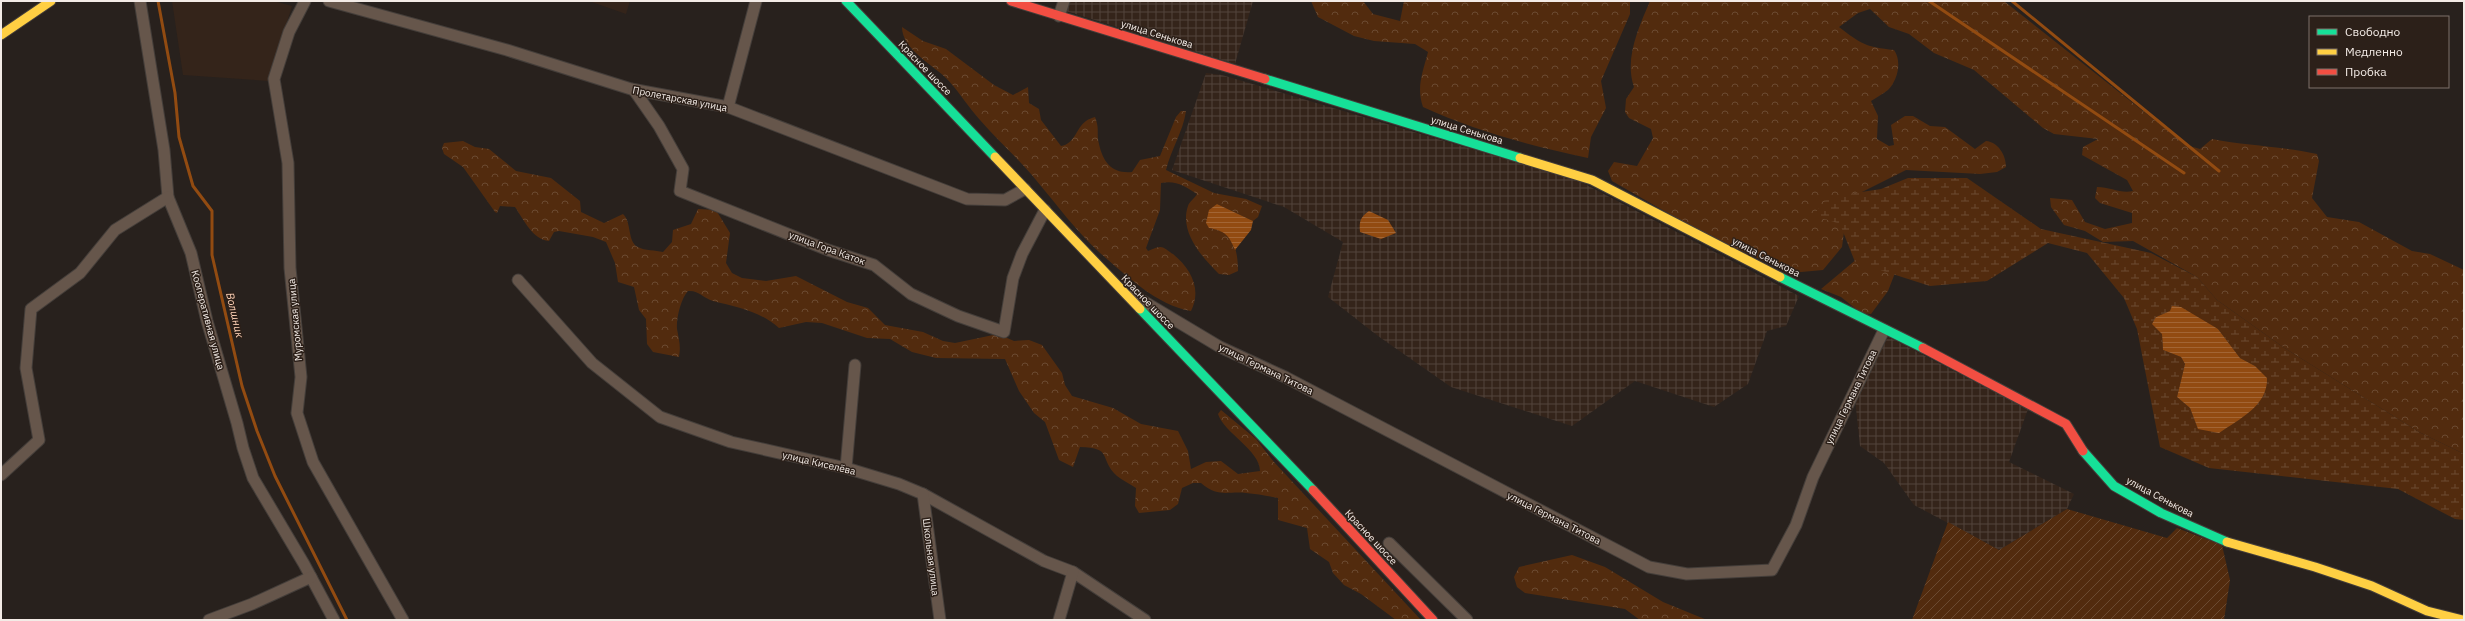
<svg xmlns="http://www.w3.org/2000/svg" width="2465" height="621" viewBox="0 0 2465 621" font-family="'IBM Plex Sans',sans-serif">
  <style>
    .built { fill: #34241a }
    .industrial { fill: url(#industrial-grid) }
    .forest { fill: url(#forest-crowns) }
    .wetland { fill: url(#wetland-marsh); fill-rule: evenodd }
    .garden { fill: url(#garden-furrows) }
    .water { fill: url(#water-rules) }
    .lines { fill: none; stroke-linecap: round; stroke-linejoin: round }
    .stream { stroke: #924b11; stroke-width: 3 }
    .street-casing { stroke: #443e3a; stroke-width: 13 }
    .fast-casing { stroke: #443e3a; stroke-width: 11 }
    .slow-casing { stroke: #443e3a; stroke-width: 11 }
    .jam-casing { stroke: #443e3a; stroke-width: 11 }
    .street { stroke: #66564b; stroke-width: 11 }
    .fast { stroke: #16e098; stroke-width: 9 }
    .slow { stroke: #ffcf43; stroke-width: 9 }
    .jam { stroke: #f24e42; stroke-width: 9 }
    .labels { text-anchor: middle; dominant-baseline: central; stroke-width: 3; stroke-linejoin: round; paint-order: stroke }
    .street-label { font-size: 10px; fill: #f3ebe6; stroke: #2c2019 }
    .water-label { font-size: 11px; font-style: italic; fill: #fdd1b6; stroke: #2c2019 }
  </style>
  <defs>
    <pattern id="industrial-grid" width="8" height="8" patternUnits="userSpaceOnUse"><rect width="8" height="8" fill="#34241a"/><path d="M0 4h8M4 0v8" fill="none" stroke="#52443b"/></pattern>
    <pattern id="forest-crowns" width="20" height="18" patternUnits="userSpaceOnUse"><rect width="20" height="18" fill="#522b0e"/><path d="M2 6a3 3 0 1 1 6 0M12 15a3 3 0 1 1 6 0" fill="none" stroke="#6b4a31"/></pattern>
    <pattern id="wetland-marsh" width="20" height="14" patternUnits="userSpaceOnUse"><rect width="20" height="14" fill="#522b0e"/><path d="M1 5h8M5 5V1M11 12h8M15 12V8" fill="none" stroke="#6b4a31"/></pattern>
    <pattern id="garden-furrows" width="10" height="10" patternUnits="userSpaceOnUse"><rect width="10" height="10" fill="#522b0e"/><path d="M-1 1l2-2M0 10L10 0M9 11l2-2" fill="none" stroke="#6b4a31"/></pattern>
    <pattern id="water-rules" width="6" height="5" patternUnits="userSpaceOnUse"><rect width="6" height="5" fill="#924b11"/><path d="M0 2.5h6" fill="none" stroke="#a26534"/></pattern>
  </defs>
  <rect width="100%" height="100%" fill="#28211d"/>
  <!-- built -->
  <g class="built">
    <polygon points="172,1 274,1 292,6 269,81 183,75"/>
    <polygon points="589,1 630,1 626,14"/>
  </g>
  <!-- industrial -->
  <g class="industrial">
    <polygon points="1069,1 1253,1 1235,64 1066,11"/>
    <polygon points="1206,73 1222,75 1579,181 1799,296 1786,326 1767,331 1748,384 1714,407 1635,381 1572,426 1451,387 1378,336 1328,297 1343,242 1284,207 1172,170"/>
    <polygon points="1888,337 2028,409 2009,462 2074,494 2067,509 1999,550 1914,505 1884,463 1860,446 1855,399"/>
  </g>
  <!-- forest -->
  <g class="forest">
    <path d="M1311,1H1363L1373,14L1400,21L1404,1H1630V14L1601,81L1606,108L1591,137L1588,158C1532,146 1475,131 1423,107C1416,87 1423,72 1428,52L1415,44L1374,41L1354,36L1318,17Z"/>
    <path d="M1650,1H2004L2186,145L2200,149L2212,139C2247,146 2281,146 2317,154L2319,161L2312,198L2327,217L2359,222L2412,251L2430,254L2464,270V454L2419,432L2283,347L2217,300L2197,277L2133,241L2103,242L2085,231L2064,225L2051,207L2050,198L2072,200L2085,222L2105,229L2132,223V213L2100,203L2095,198L2097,187C2110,187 2121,194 2133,191L2127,180L2082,155L2083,147L2098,139L2054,134L2043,128L1974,70L1934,53L1909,34L1889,27L1870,9L1858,13L1839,27C1861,44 1866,47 1894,50C1902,61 1898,80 1888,90C1883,94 1877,97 1871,101L1878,116L1877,139L1889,146L1894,145L1891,125L1905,116H1913L1930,126L1945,127L1975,149L1986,141C1998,142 2006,155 2006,167L1997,172L1980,174L1906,170L1862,192L1895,273L1888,291L1871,314L1861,313L1841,297L1821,289L1870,248L1844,232L1842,247L1823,270L1790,273L1701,232L1612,181L1608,171L1614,162L1637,166L1653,138L1651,129L1629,118L1625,112L1626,99L1634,87C1624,59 1639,27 1650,1Z"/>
    <path d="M902,27L923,41L946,49L994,85L1013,95L1028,87L1029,103L1039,109L1041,120L1061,146C1075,144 1076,128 1086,121C1088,119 1092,118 1095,117C1100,130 1096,133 1099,144C1103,163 1113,174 1132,172L1140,160L1160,156L1176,117L1181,111H1186C1183,132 1171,149 1166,170L1214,193L1246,199L1262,206L1258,217L1253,221L1217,204L1209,228C1214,229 1221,229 1225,232C1236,239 1238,259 1238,271L1229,275L1219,274C1202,257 1179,232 1188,206C1189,202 1195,198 1197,194C1185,186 1176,180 1161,183L1160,210L1146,248L1148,251C1151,250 1156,247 1160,247C1165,247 1169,252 1173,254C1191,269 1202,289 1191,311C1156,305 1126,275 1100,253C1076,231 1057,205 1036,180C1019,159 998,141 980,120C969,108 960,93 948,80C934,65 902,50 902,27Z"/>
    <path d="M463,141L475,147L489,149L516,171L551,178L580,201L581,212L604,223L623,214C632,222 627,242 638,247C645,251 655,250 663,252L672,242L673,230L691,224L698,209L716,210L730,233L726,263L732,273L742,278L766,281L796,276L847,302L868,308L885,325L923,332L943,341L955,343L998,334L1014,341L1029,340L1042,345L1062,373L1065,385L1072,396L1113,408L1141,424L1178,431L1188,451L1191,469L1206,462L1221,461L1238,474L1260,471C1260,450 1224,433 1218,414L1221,410L1256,439L1274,462L1421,620H1396L1361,594L1344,585L1333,573L1329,562L1310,549L1307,528L1278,520V498C1268,496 1257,494 1246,493C1227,491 1219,498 1201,483H1193L1182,488L1178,504L1170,510L1139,513L1135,506L1136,488C1130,484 1122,480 1117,476C1098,458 1114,448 1080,447L1073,467L1059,460L1045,422L1034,413L1019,391L1005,359L936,358L912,352L890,339L867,338L822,323L806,322L779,328C760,311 737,307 713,301C703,298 699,290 688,291C681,298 676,319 677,329C679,340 681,346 679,357L653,352L647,344L646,319L639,310L634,287L618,282L615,263L606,242L593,237L559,231L554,232L549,241C533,240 524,220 515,207L500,206L497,213L495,212L463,167L444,154L442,148L444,143Z"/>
    <polygon points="1572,555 1605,567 1663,602 1707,620 1640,620 1625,609 1525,593 1517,587 1514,577 1519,567"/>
  </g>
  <!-- wetland -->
  <path class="wetland" d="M1908,178H1967L2041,229L2151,253L2197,277L2217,300L2283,347L2419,432L2464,454V520L2455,519L2398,489L2209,468L2160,447L2137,329L2124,298L2087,253L2048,243L1987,281L1930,286L1855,262L1840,224L1813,215L1829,197L1881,189ZM2171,311L2218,329L2240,358L2255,366L2198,428L2190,408L2177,397L2185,364L2181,357L2163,350L2162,334L2156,317Z"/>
  <!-- garden -->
  <polygon class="garden" points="2067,509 2167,538 2177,528 2222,545 2230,580 2224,620 1912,620 1948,522 1999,550"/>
  <!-- water -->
  <g class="water">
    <path d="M1217,204L1253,221L1251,230L1235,250C1229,235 1225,231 1209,228L1206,223L1209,210Z"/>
    <path d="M1369,211L1388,220L1396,233L1381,239L1360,232C1359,222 1360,217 1369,211Z"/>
    <path d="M2172,306L2181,307L2218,329L2240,358L2255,366L2267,378C2268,406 2239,419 2219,433L2198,429L2190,408L2177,397L2185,364L2181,357L2163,350L2162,334L2152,324L2156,317L2170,311Z"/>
  </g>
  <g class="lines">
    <!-- stream -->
    <g class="stream">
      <polyline points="158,1 175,93 179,137 193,186 212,211 212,255 242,386 257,431 275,476 347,620"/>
      <polyline points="1929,1 2184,173"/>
      <polyline points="2012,1 2219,171"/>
    </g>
    <!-- street casing -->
    <g class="street-casing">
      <g id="street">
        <polyline points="140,1 164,150 168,197 191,253 207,321 237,423 243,448 253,478 304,564 334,620"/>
        <polyline points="305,1 289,32 274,79 288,163 290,268 301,377 297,413 313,462 403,620"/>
        <polyline points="329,1 507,50 631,89 728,107 967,199 1005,200 1025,189"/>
        <polyline points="1059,16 1064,1"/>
        <polyline points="634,90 659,126 683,169 680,191 828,250 874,265 911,294 958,316 1004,332 1013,278 1022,254 1045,210"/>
        <polyline points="728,107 756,1"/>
        <polyline points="518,280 592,363 660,417 731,442 846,468 899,484 923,494 1044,561 1073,572 1145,620"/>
        <polyline points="1133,295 1220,347 1285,377 1649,567 1687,574 1772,570 1796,525 1813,477 1884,330"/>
        <polyline points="846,468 855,365"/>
        <polyline points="1,475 39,440 26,368 31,309 80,273 115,230 168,197"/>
        <polyline points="923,494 940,620"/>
        <polyline points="1389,543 1467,620"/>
        <polyline points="209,620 252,604 311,577"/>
        <polyline points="1059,620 1073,572"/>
      </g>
    </g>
    <!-- fast casing -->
    <g class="fast-casing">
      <g id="fast">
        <polyline points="846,1 995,157"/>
        <polyline points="1265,79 1520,158"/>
        <polyline points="1780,277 1923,348"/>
        <polyline points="1140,309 1313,490"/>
        <polyline points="2083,451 2114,486 2161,513 2227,542"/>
      </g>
    </g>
    <!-- slow casing -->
    <g class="slow-casing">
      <g id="slow">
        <polyline points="1,35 51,1"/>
        <polyline points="995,157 1140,309"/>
        <polyline points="1520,158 1592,180 1780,277"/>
        <polyline points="2227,542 2315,567 2372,586 2427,611 2463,620"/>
      </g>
    </g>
    <!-- jam casing -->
    <g class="jam-casing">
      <g id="jam">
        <polyline points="1011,1 1265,79"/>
        <polyline points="1923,348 2066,424 2083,451"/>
        <polyline points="1313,490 1433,620"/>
      </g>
    </g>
    <!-- street -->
    <use href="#street" class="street"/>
    <!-- fast -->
    <use href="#fast" class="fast"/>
    <!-- slow -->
    <use href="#slow" class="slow"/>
    <!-- jam -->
    <use href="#jam" class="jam"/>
  </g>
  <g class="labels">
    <!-- street labels -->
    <g class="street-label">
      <text transform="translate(1157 34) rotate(17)">улица Сенькова</text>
      <text transform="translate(925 68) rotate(46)">Красное шоссе</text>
      <text transform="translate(680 99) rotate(11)">Пролетарская улица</text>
      <text transform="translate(1467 130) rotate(17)">улица Сенькова</text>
      <text transform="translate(827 248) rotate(20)">улица Гора Каток</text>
      <text transform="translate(1766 257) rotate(27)">улица Сенькова</text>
      <text transform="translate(1148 302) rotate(46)">Красное шоссе</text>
      <text transform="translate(208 320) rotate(75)">Кооперативная улица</text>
      <text transform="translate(295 320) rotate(-95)">Муромская улица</text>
      <text transform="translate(1266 369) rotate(26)">улица Германа Титова</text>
      <text transform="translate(1851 397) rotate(-64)">улица Германа Титова</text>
      <text transform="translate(819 463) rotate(13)">улица Киселёва</text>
      <text transform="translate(2160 497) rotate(28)">улица Сенькова</text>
      <text transform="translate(1554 518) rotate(27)">улица Германа Титова</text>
      <text transform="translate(1371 537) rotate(47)">Красное шоссе</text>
      <text transform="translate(931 557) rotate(83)">Школьная улица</text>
    </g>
    <!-- water labels -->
    <g class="water-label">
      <text transform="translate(235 315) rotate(77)">Волшник</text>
    </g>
  </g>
  <!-- border -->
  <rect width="2465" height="621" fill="none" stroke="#f3ebe6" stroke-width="4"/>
  <!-- legend -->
  <rect x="2309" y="16" width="140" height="72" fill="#2c2019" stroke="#7c716b"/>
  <rect x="2317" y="29" width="20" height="6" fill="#16e098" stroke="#7c716b"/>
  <text x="2345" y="36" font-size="12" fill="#f3ebe6">Свободно</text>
  <rect x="2317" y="49" width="20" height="6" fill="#ffcf43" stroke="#7c716b"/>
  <text x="2345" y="56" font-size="12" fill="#f3ebe6">Медленно</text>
  <rect x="2317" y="69" width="20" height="6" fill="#f24e42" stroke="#7c716b"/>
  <text x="2345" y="76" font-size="12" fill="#f3ebe6">Пробка</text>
</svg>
